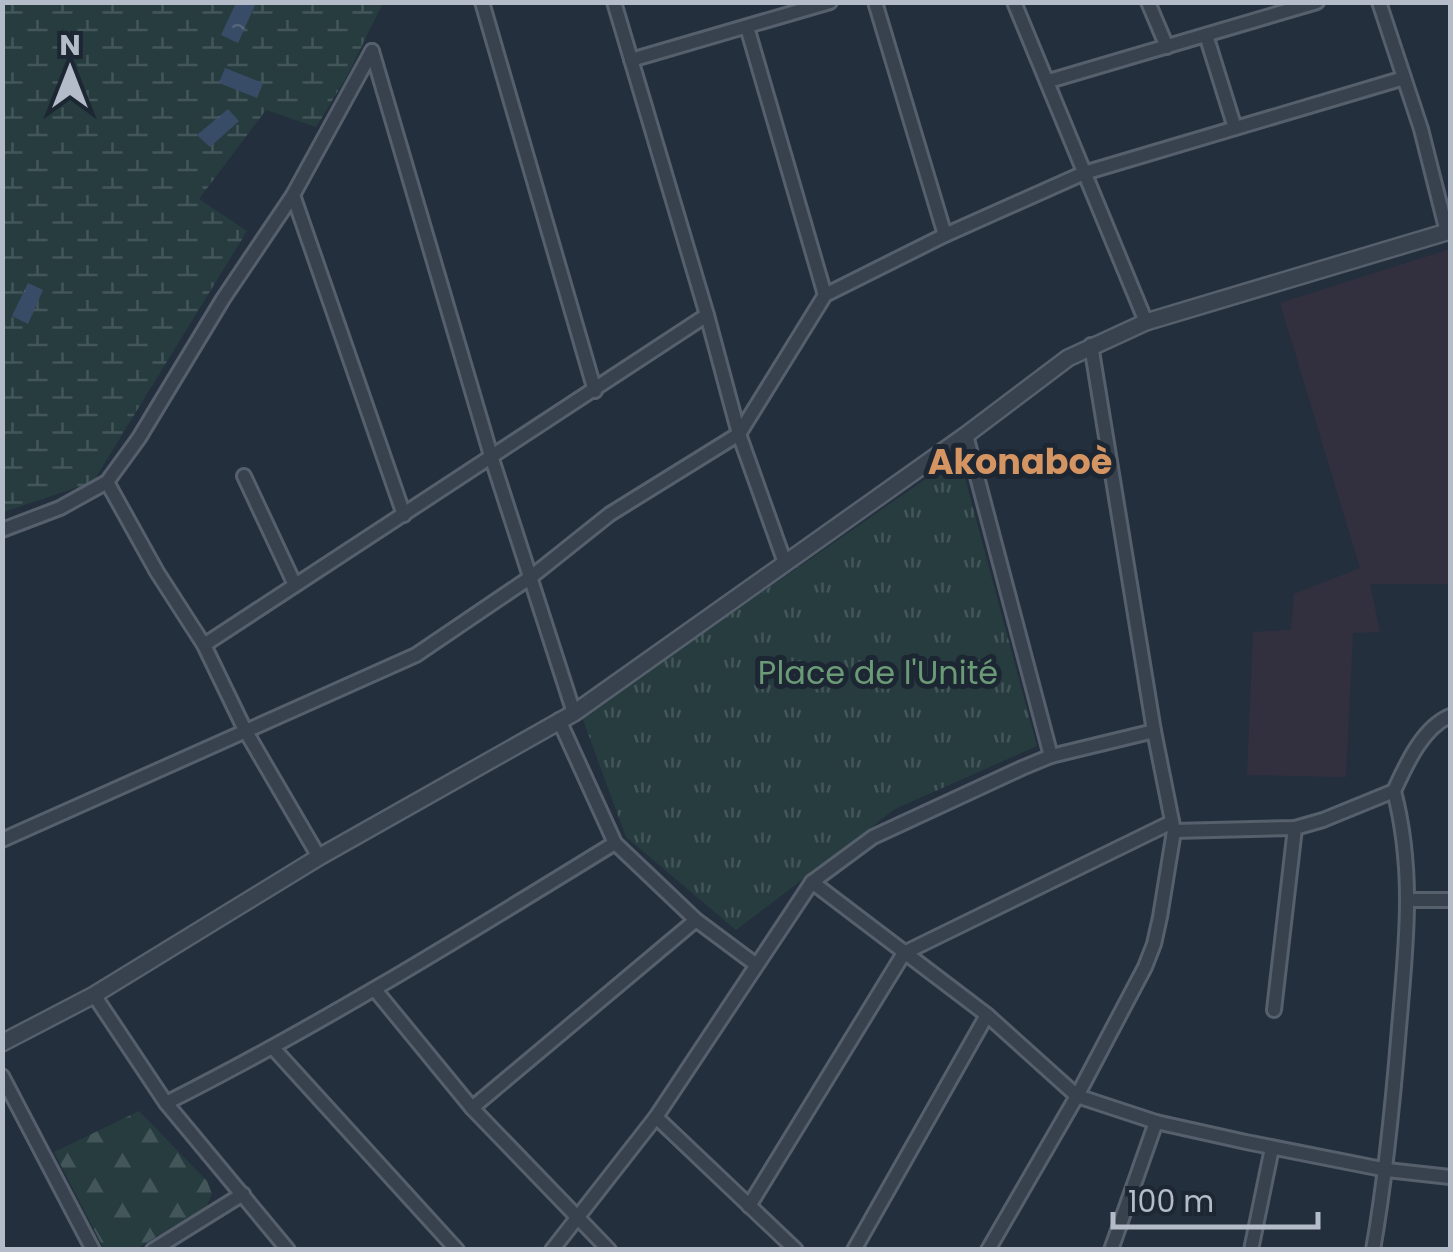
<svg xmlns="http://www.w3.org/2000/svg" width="1453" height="1252" viewBox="0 0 1453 1252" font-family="Poppins,sans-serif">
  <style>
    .medical { fill: #32303f }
    .forest { fill: url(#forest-firs) }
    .wetland { fill: url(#wetland-marsh) }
    .park { fill: url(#park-tufts) }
    .water { fill: url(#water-ripples) }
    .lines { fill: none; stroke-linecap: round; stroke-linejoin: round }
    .minor-casing { stroke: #565f6c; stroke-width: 18 }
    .tertiary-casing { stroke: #565f6c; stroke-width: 20 }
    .minor { stroke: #38414e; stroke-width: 12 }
    .tertiary { stroke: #38414e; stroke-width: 15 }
    .labels { text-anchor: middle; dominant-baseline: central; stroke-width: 10; stroke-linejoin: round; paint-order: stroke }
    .park-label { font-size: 32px; fill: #6b9a76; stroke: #1d2633 }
    .neighbourhood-label { font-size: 35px; font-weight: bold; fill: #d59563; stroke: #1d2633 }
  </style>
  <defs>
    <pattern id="forest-firs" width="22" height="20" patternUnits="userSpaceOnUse" patternTransform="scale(2.5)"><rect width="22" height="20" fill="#263c3f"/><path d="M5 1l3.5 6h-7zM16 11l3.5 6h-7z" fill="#435659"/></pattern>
    <pattern id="wetland-marsh" width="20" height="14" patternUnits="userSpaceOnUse" patternTransform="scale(2.5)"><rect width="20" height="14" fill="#263c3f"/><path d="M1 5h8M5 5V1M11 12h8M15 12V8" fill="none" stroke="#435659"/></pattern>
    <pattern id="park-tufts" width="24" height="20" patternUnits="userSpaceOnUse" patternTransform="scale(2.5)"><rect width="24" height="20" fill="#263c3f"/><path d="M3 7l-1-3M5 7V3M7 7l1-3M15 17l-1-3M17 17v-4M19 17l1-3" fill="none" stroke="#435659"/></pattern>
    <pattern id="water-ripples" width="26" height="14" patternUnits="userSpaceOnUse" patternTransform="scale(2.5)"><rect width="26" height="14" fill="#394c67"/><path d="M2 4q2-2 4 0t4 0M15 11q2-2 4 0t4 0" fill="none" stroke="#53647b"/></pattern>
  </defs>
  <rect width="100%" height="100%" fill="#242f3e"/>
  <!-- medical -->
  <polygon class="medical" points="1450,249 1450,584 1370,584 1380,632 1353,633 1346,777 1247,775 1253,632 1291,630 1294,594 1360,568 1280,303"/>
  <!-- forest -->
  <polygon class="forest" points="139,1111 207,1181 212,1194 206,1207 136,1249 104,1249 54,1152"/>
  <!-- wetland -->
  <polygon class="wetland" points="2,3 383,3 346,78 316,127 266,110 199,199 247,231 93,482 3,512"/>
  <!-- park -->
  <polygon class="park" points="959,456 1037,746 895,809 736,930 626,837 582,717"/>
  <!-- water -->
  <g class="water">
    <polygon points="236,3 256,3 238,43 221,35"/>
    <polygon points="225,68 263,83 257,98 219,83"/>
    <polygon points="228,109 239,121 210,147 197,135"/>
    <polygon points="28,283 43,290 28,324 12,316"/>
  </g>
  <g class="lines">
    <!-- minor casing -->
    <g class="minor-casing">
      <g id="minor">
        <polyline points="482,2 595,391"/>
        <polyline points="614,2 707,315 739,434 785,563"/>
        <polyline points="875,2 945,235"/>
        <polyline points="1014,2 1146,322"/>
        <polyline points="1148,2 1167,47"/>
        <polyline points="1379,2 1421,129 1447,232"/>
        <polyline points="747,27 825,295"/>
        <polyline points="1206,35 1235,128"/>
        <polyline points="372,51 492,459 574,713"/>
        <polyline points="631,60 830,2"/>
        <polyline points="1049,81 1317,2"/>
        <polyline points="293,195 404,515"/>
        <polyline points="966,435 1051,756"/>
        <polyline points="244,476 295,585"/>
        <polyline points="107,482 157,572 204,645 245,730 319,857"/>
        <polyline points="2,530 60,508 107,482 139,438 223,299 293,195 372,51"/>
        <polyline points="204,645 707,315"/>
        <polyline points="559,720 615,843 696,920 755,964"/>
        <polyline points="1174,831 1295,828 1323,820 1394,791"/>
        <polyline points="2,840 416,655 531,577 610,514 739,434 825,295 945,235 1084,173 1404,78"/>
        <polyline points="812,882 987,1015 1077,1096 1156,1122 1246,1142 1387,1170 1450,1177"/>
        <polyline points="1409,900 1450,900"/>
        <polyline points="376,991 472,1108 609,1250"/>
        <polyline points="94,995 166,1103 288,1250"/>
        <polyline points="1274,1010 1295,828"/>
        <polyline points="274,1049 457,1250"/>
        <polyline points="2,1076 93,1250"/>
        <path d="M166,1103C321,1025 467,934 615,843"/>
        <polyline points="472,1108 696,920"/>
        <polyline points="656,1117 796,1250"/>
        <polyline points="749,1206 904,953 1172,822"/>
        <polyline points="153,1250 243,1194"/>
        <polyline points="552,1250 656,1117 812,882 873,837 1022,768 1051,756 1154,731"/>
        <polyline points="854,1250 987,1015"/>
        <polyline points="988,1250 1077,1096 1145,967 1154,944 1160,917 1174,831 1154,731 1091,345"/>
        <polyline points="1111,1250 1156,1122"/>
        <polyline points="1251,1250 1272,1148"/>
        <path d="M1373,1250C1386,1176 1393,1102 1399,1028C1406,945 1415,872 1394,791C1406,765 1422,728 1450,716"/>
      </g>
    </g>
    <!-- tertiary casing -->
    <g class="tertiary-casing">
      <polyline id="tertiary" points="2,1043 94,995 319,857 574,713 966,435 1068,358 1146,322 1450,231"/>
    </g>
    <!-- minor -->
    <use href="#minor" class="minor"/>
    <!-- tertiary -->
    <use href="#tertiary" class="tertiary"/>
  </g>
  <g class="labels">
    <!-- park labels -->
    <g class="park-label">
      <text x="878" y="672">Place de l'Unité</text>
    </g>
    <!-- neighbourhood labels -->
    <g class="neighbourhood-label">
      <text x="1020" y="461">Akonaboè</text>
    </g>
  </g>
  <!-- border -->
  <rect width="1453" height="1252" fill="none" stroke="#b4bcc9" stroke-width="10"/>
  <!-- north arrow -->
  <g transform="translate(70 70)" stroke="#1d2633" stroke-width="8" paint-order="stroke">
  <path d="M0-8L18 38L0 25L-18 38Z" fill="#b4bcc9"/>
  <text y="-15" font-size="28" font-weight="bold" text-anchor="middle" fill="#b4bcc9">N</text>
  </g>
  <!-- scale -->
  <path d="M1113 1212v15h205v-15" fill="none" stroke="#b4bcc9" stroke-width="5"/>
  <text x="1128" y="1212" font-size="30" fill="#b4bcc9" stroke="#1d2633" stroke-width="8" paint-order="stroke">100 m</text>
</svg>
